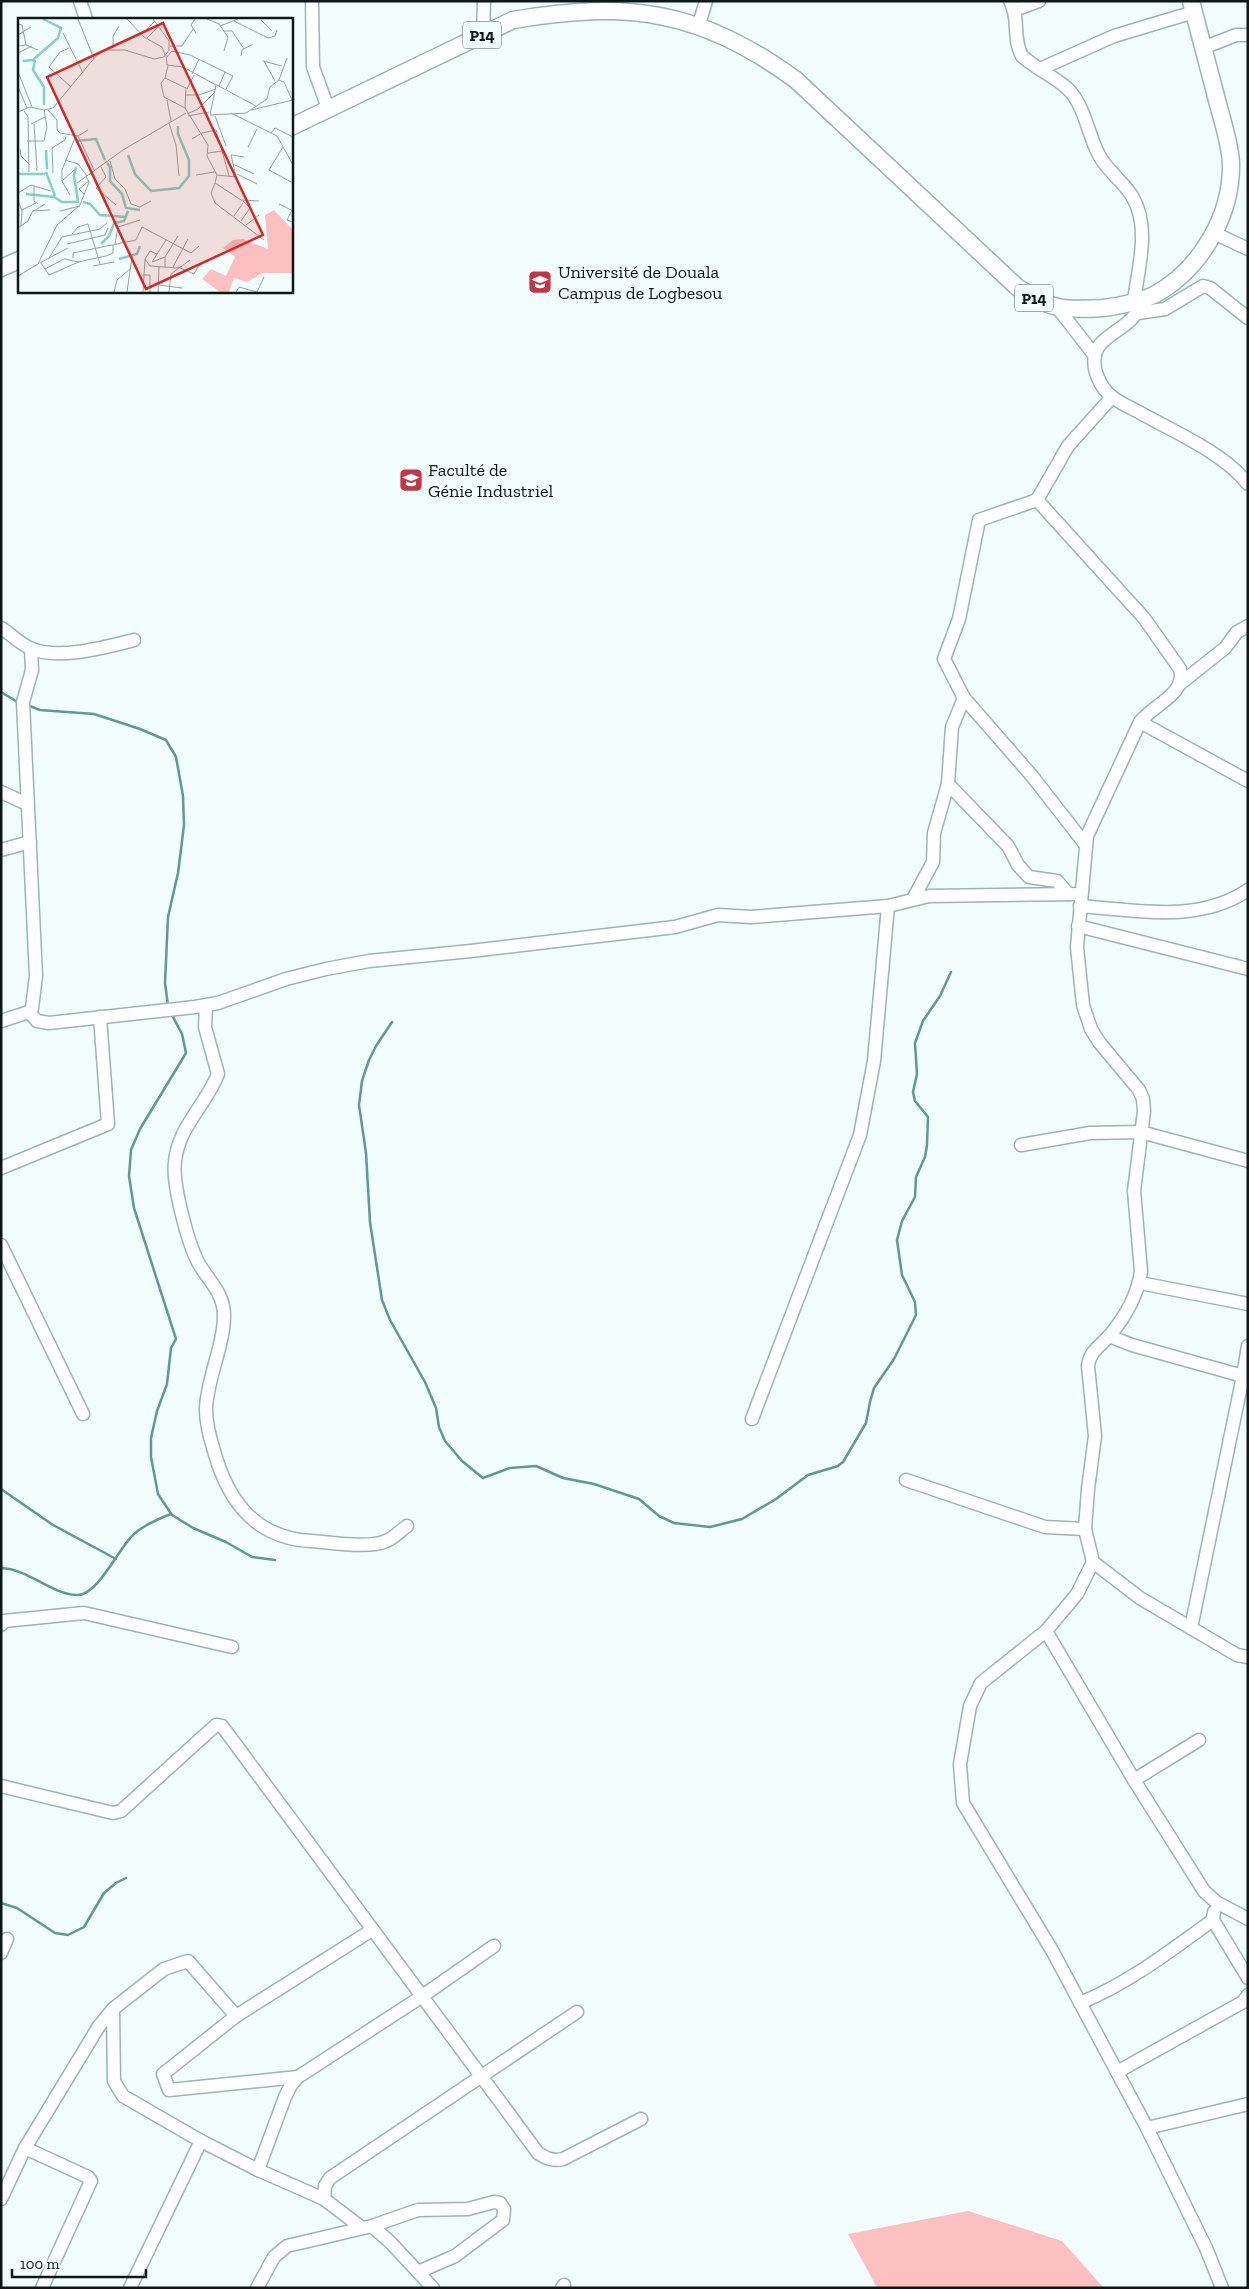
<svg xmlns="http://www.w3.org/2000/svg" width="1249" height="2289" viewBox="0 0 1249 2289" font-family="'Zilla Slab',serif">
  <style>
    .green { fill: #fcc0c0 }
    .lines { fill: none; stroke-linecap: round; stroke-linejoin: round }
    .stream { stroke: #619891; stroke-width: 2.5 }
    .minor-casing { stroke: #98b7b2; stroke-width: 15 }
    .major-casing { stroke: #98b7b2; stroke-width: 19 }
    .minor { stroke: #fff; stroke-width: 12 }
    .major { stroke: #fff; stroke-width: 16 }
    .labels { text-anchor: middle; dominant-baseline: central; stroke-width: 4; stroke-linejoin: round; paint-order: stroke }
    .shield { fill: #f2fefc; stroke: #515d5b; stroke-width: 1 }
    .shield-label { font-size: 16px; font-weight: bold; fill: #0c1816 }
    .poi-label { font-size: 18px; fill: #0c1816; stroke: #f2fefc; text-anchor: start }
    .inset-river { fill: none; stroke: #86cfc6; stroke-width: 2.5 }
    .inset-road { fill: none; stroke: #96a2a0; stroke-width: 1 }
    .view { fill: #d62828; fill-opacity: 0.15; stroke: #d62828; stroke-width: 2.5 }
    .inset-edge { fill: none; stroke: #0c1816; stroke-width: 2.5 }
  </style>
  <rect width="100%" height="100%" fill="#f2fefc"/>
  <!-- green -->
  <polygon class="green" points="968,2211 1062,2241 1104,2288 877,2288 848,2234"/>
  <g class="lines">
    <!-- stream -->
    <g class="stream">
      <polyline points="1,692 19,703"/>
      <polyline points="27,705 40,710 94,714 140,729 166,740 176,757 183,796 184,825 178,873 168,917 165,983 168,1006"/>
      <polyline points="171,1013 182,1034 186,1053 140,1129 131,1150 129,1176 134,1208 176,1339 171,1348 167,1384 157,1411 151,1438 151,1457 158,1494 172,1515 193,1528 226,1542 252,1557 275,1560"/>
      <polyline points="392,1022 376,1046 369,1060 362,1081 359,1105 366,1153 370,1222 382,1300 390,1320 425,1382 436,1408 439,1427 445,1441 462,1461 483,1478 510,1468 536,1466 563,1478 594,1484 639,1499 659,1516 674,1523 710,1527 742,1519 776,1499 808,1475 838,1466 843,1462 866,1423 870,1402 874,1388 894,1359 916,1315 915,1302 902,1275 897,1240 902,1221 915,1197 916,1177 925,1157 927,1145 928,1117 915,1101 913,1092 917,1074 915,1043 923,1021 940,996 951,972"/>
      <polyline points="1,1489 53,1525 116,1559"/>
      <path d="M1,1568C29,1569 50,1594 77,1595C98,1596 119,1547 134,1534C144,1525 158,1519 171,1514"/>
      <polyline points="1,1903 17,1908 55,1933 68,1935 84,1927 104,1893 116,1883 126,1878"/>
    </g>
    <!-- minor casing -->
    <g class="minor-casing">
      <g id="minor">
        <polyline points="80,1 86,19"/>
        <polyline points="312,1 313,67 328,108"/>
        <path d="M1010,1C1020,18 1012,39 1022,56C1036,69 1054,76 1068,89C1085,106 1088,135 1099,155C1107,171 1123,181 1132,196C1151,227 1138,268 1134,301"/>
        <polyline points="1015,10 1039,1"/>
        <polyline points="700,21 706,1"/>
        <polyline points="483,34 484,1"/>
        <polyline points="1203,48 1236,35 1248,35"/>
        <polyline points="1040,69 1114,36 1194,12"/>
        <polyline points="1214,233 1248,249"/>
        <path d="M1143,300C1134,330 1099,333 1095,355C1092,369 1100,387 1111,396C1118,402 1129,407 1137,411C1172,431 1223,452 1248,484"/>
        <polyline points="1057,307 1095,356"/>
        <polyline points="1138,313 1165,309 1203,286 1210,288 1248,318"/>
        <path d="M1112,397L1068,446L1037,500L1144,618L1180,669C1187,694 1153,705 1140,722L1087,836L1077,947L1083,1005L1091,1029L1099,1042L1139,1090L1143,1099L1144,1111L1134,1191L1141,1271C1138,1295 1125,1317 1110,1335C1100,1347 1090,1350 1088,1366L1095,1436L1088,1489L1085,1529L1093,1562L1140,1598L1237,1655L1248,1657"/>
        <polyline points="1037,500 979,520 959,619 944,659 964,698 1032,776 1085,844"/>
        <path d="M1,628C11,634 19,643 30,648C57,661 106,647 134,640"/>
        <polyline points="1181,683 1225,648 1237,632 1248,626"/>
        <polyline points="1140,722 1248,781"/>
        <polyline points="948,784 1008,846 1018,865 1029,877 1057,881 1068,894"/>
        <polyline points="1,792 27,804"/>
        <polyline points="1,850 30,842"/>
        <polyline points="913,899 933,862 934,833 948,784 952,727 964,698"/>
        <path d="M1080,906C1135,910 1198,924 1248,890"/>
        <polyline points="1078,926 1248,969"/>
        <path d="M206,1006L205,1027L218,1074C206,1105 178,1127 175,1162C172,1184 188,1244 199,1264C207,1278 220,1290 223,1306C229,1335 206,1379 206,1410C206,1424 210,1438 214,1451C228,1501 255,1538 311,1541C330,1542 369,1549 386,1541C394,1538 400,1531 407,1526"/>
        <polyline points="29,1012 37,1021 49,1023 195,1007 218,1003 286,979 326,969 369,961 471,951 675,927 718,915 751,917 888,906 929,896 1080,894"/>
        <polyline points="1,1021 29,1012 32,1008 36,976 23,702 32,670 31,649"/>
        <polyline points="1021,1145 1090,1133 1141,1132 1248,1161"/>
        <polyline points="1,1168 108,1124 100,1017"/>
        <polyline points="1,1245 83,1414"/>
        <polyline points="1140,1283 1248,1304"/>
        <polyline points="1109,1336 1132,1345 1243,1376 1191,1628"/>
        <polyline points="1243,1376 1248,1346"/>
        <polyline points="752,1419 860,1135 874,1061 888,906"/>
        <polyline points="906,1480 1045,1527 1085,1529"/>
        <polyline points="1093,1562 1077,1594 1046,1631 1134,1780 1204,1891 1216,1902 1248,1919"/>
        <polyline points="1,1625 4,1621 84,1613 232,1647"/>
        <polyline points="1046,1631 981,1683 970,1706 960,1764 963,1803 1053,1952 1147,2128 1206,2248 1222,2288"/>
        <polyline points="1134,1780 1199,1740"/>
        <path d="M1,1786L113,1813L121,1811L216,1725L222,1726L538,2153C547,2159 553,2161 563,2159L641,2119"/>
        <polyline points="1214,1912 1213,1920 1248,1978"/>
        <polyline points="1,1953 7,1939"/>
        <path d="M1080,2003C1129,1983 1170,1951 1213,1920"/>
        <polyline points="113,2009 114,2081 123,2096 201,2141 258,2170 324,2199 362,2228"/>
        <polyline points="1117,2072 1243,2002 1248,1995"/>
        <polyline points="298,2077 169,2090 163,2074 236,2016 372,1930"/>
        <polyline points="1147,2128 1248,2104"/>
        <polyline points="25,2148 88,2177 91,2181 42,2288"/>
        <polyline points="258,2170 285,2097 291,2085 298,2077 421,1997 494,1946"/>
        <polyline points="1,2199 25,2148 99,2026 113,2009 164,1969 188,1961 236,2016"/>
        <polyline points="324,2199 325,2186 330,2178 577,2012"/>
        <polyline points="372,2226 391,2243 433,2288"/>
        <polyline points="130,2288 201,2141"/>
        <polyline points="257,2288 274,2257 287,2246 372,2226 418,2210 468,2209 494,2202 500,2203 504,2209 503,2220 455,2256 418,2272"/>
        <polyline points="562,2288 564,2285"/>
      </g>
    </g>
    <!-- major casing -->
    <g class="major-casing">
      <g id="major">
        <path d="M291,127L513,20C630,0 701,11 796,80L1017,287C1029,295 1043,304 1058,307C1072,310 1088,309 1103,308C1119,306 1139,302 1154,295C1200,270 1232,216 1231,163C1230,144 1223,123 1218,104C1209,70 1200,36 1191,1"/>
        <polyline points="1,268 19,260"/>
      </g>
    </g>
    <!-- minor -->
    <use href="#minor" class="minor"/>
    <!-- major -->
    <use href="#major" class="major"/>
  </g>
  <!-- icons -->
  <defs>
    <g id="university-square" transform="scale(1.25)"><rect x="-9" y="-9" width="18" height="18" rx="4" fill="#c43445" stroke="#f2fefc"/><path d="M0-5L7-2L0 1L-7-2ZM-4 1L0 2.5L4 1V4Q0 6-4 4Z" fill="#fff"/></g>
  </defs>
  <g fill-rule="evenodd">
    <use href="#university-square" x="540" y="282"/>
    <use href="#university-square" x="411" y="480"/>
  </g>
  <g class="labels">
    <!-- shield labels -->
    <g class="shield">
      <rect x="463" y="21.5" width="38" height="27" rx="4"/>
      <rect x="1015" y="284.5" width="38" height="27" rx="4"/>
    </g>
    <g class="shield-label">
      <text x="482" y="35">P14</text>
      <text x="1034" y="298">P14</text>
    </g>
    <!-- poi labels -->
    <g class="poi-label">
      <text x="558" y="272">Université de Douala<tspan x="558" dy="21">Campus de Logbesou</tspan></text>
      <text x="428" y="470">Faculté de<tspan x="428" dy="21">Génie Industriel</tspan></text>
    </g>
  </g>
  <!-- overview -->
  <g transform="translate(18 18)">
    <rect width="275" height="275" fill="#f2fefc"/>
    <path d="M256,192L275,212V255H245L229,264L216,260L211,274H202L184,261L193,251L208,258L217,239L205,230L215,222L225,221L250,231L247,197Z" fill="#fcc0c0"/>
    <path class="inset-river" d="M17,42L15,52L26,69V87M5,43L15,42L40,20L43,10L25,1M58,123L78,121L87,142M28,132L29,151M110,137L117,156L133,173L161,170L171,158V142L160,116V108M89,145L92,149V163L104,176L108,190L122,192M58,149L56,158L60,183M28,154L37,178M0,156H27M8,176L36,179L44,184H61M65,184L72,186L82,197L108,199M83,226L91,218L96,205L106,203L110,193M101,241L119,236L122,228"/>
    <path class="inset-road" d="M60,1L76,41M109,1L126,19L144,29L147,37M177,1L173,7L178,15M189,1L201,6L210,19L206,33M243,2L254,13M216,3L250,20L257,18L259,12M0,6L4,7L8,27M202,8L220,1M206,13H214L226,31M45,15L65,55M124,16L137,3M0,17L13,9M129,20L141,8M0,28L8,27L20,32M152,28H164L175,11M51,30L42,34L31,49L53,69M95,30V18L101,8M0,35L14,28M148,37L149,47L165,49L198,67L192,97L228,95L249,81L252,69L261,62L266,64L274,82M223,38L224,32L235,26M149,39L154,33L172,37L207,54L215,58L208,71M245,43L264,48M246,43L257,63M150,48L147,60L168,70L167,90L190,127L189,138L199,157L197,165L223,182L241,183M0,54L14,89M174,56L181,41M147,60L143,65L146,79L167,90M261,62L269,40M197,66L238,88M201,68L207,54M0,69L9,90M169,71L176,57M167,77H181L198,71M149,82L153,103M5,91L10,99L11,154M30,92L39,102V112L42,115L60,118L70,112M233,92L275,82M0,94L12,89L26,92L35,90L78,38L88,32H107L136,41L146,39L151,32V23L135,1M213,95L259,118L275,147M169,96L180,91L196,75M170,98L191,94M197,98L208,128M151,105L158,127L161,158M13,106L27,99M16,106L19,153M253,115L257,110L275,119M60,118L76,152M174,121L184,115L198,112L204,133M9,123H26L29,109L26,92M230,129L239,111M265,129L251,152L275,165M2,131L3,138L12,147M190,135L204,133L211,158M47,142L60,146L69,158M92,143L97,161L107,171L113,186L122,189L133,183M215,146L236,156M83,149L88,159L78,170L98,187M35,155L34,130L47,122L48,118M219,156L239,166M178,157L196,154M199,157L218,159L213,137L226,139M44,163L56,152M59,165L105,132L168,95M197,165L193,175L197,185L246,222M16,168V183L20,186M0,175L13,167L33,173M66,176L61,171L71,163M52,177L44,163V152L58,117M0,182L4,193L3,208M261,186L275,193M275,190L269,202L275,204M4,192L18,185M15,193L32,192M42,193L62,188M216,198L225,185M223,203L232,190L225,183M228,207L241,197M0,210L10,203L14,194L27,186M54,216L60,209L70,206L82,246M49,226L87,217L90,210M97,226L100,209L122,202M147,239L134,244L148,222M31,240L50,230M55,240V235L118,222L124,209L173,235L181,228M127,241L132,248L160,250M22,245L31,240L44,219L82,211L89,205M23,245L27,251L46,241L60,244L88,238L95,235V227M75,248L96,244M147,249V239L160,218M155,249L170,221M160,249L176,256L181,247M27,251L31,257L63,243M125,257H132V274M0,258L20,246L39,207L62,187L71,164L68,158M140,267L164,270M96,274L99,262L113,250M109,274L114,239M125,274L127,241L132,233L139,236M140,274L141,249M151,274L153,256L172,242M218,274L221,269L239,274M239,274L246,259"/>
    <path class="view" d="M145,5L245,217L128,271L29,59Z"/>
    <rect width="275" height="275" class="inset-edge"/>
  </g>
  <!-- border -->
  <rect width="1249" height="2289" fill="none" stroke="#0c1816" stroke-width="5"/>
  <!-- scale -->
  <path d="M12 2269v8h134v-8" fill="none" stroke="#0c1816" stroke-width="2.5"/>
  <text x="20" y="2269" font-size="15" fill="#0c1816" stroke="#f2fefc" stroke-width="4" paint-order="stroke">100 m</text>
</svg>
